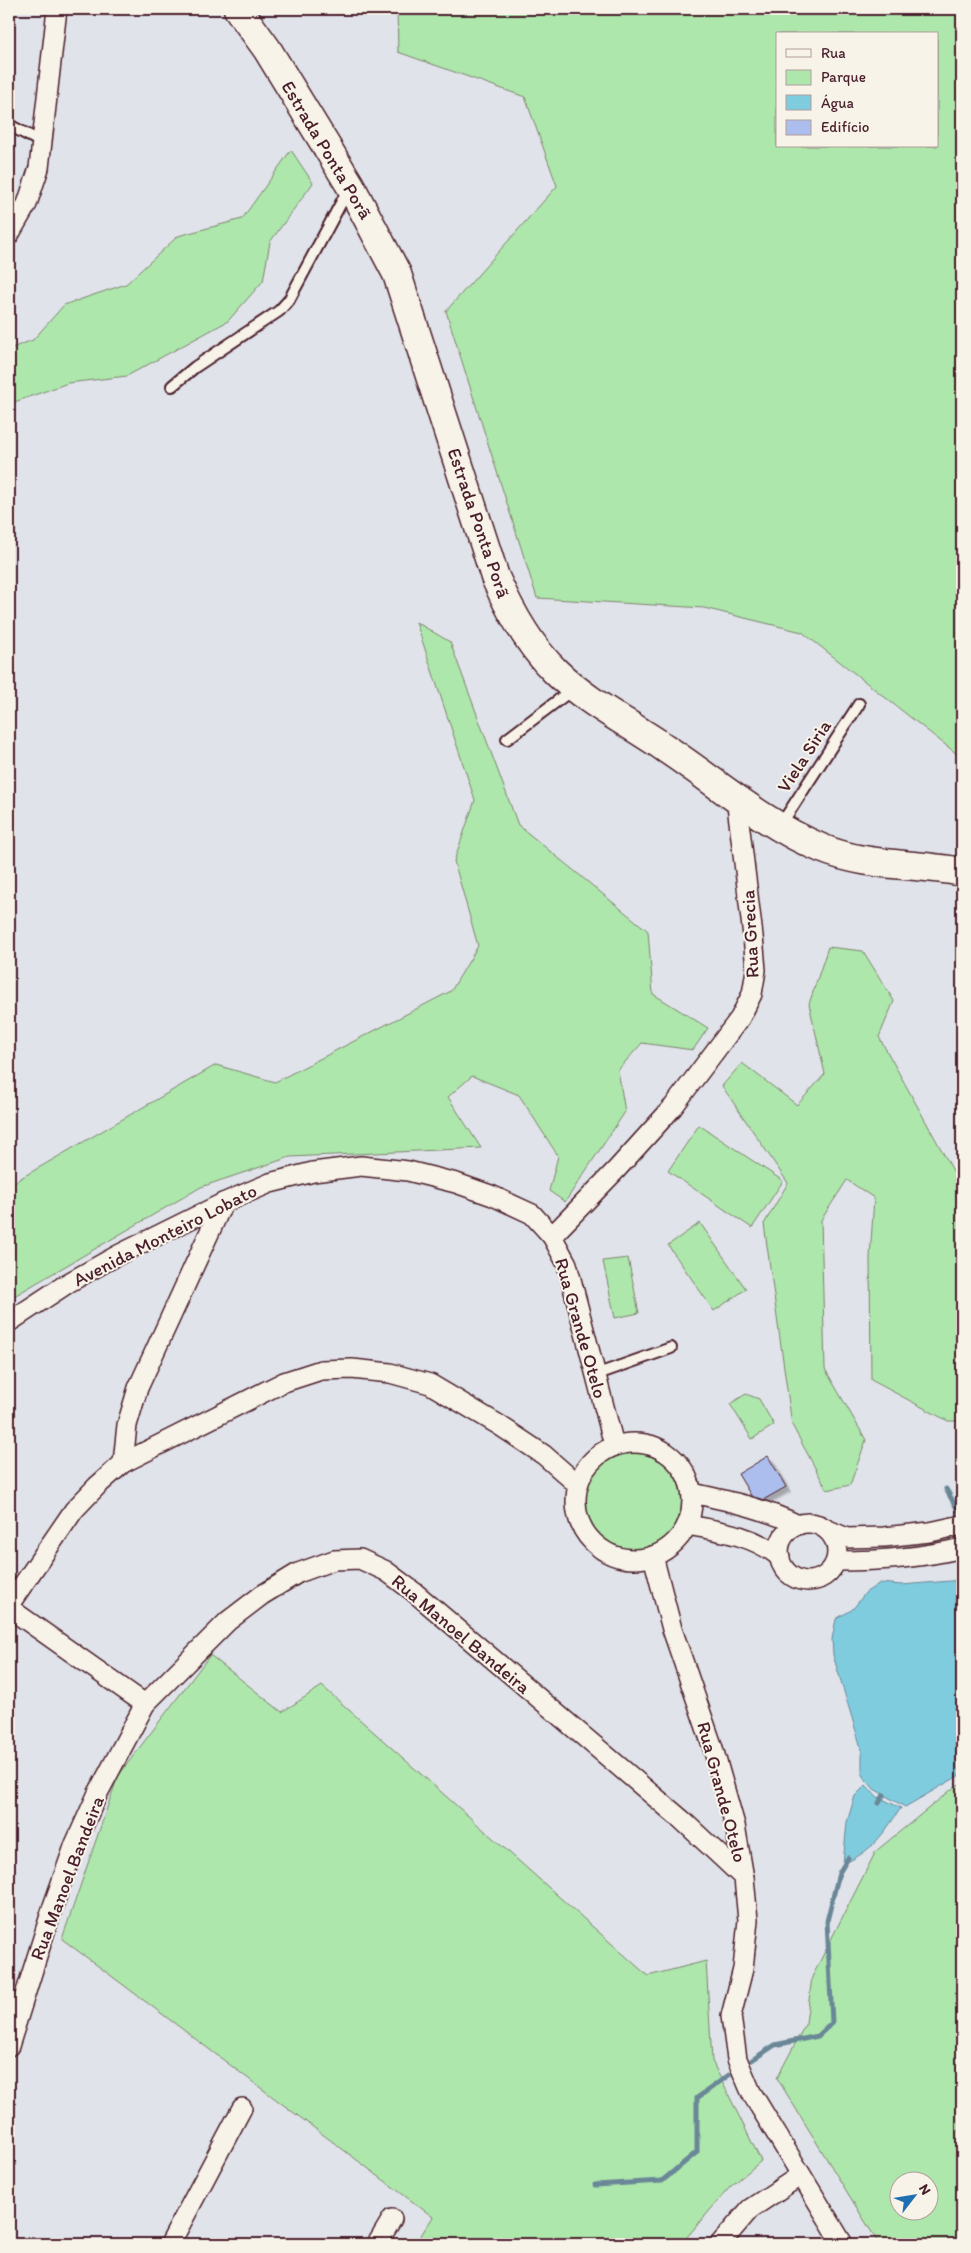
<svg xmlns="http://www.w3.org/2000/svg" width="971" height="2253" viewBox="0 0 971 2253" font-family="Itim,sans-serif">
  <style>
    .green { fill: #ade7ac; stroke: #7c836c; fill-rule: evenodd }
    .water { fill: #7fccdf; stroke: #6a8797 }
    .lines { fill: none; stroke-linecap: round; stroke-linejoin: round }
    .stream { stroke: #6a8797; stroke-width: 5 }
    .building { fill: #acbeed; stroke: #4a1f2b; filter: url(#shadow) }
    .lane-casing { stroke: #4a1f2b; stroke-width: 14 }
    .street-casing { stroke: #4a1f2b; stroke-width: 22 }
    .secondary-casing { stroke: #4a1f2b; stroke-width: 31 }
    .lane { stroke: #f7f3e8; stroke-width: 10 }
    .street { stroke: #f7f3e8; stroke-width: 19 }
    .secondary { stroke: #f7f3e8; stroke-width: 28 }
    .labels { text-anchor: middle; dominant-baseline: central; stroke-width: 4; stroke-linejoin: round; paint-order: stroke }
    .street-label { font-size: 19px; fill: #4a1f2b; stroke: #f7f3e8 }
  </style>
  <defs>
    <filter id="shadow"><feDropShadow dx="4.5" dy="4.5" stdDeviation="1" flood-color="#0004"/></filter>
  </defs>
  <rect width="100%" height="100%" fill="#e0e3ea"/>
  <filter id="ink" filterUnits="userSpaceOnUse"><feTurbulence type="fractalNoise" baseFrequency=".02" numOctaves="2"/><feDisplacementMap in="SourceGraphic" scale="10" xChannelSelector="R" yChannelSelector="G"/><feConvolveMatrix kernelMatrix="1 2 1 2 8 2 1 2 1" color-interpolation-filters="sRGB"/></filter>
  <g filter="url(#ink)">
    <!-- green -->
    <g class="green">
      <path d="M397,9H962V758L802,632L704,608L537,598L446,311L557,186L525,97L398,52ZM777,34H937V146H777Z"/>
      <polygon points="291,150 313,183 270,242 263,281 228,321 127,376 68,383 9,404 9,349 33,340 64,305 126,284 178,236 242,219"/>
      <polygon points="416,622 450,642 518,825 648,931 653,994 708,1028 693,1050 642,1043 618,1070 625,1112 565,1202 549,1191 558,1156 519,1095 472,1076 448,1097 481,1148 290,1157 201,1187 9,1299 9,1185 216,1065 275,1082 451,991 478,946 454,861 475,800"/>
      <polygon points="828,947 863,951 894,1001 879,1037 962,1187 962,1421 948,1421 871,1380 870,1257 874,1198 847,1180 821,1220 825,1369 866,1440 850,1485 827,1490 792,1425 764,1224 788,1183 722,1086 742,1063 797,1105 825,1074 809,1004"/>
      <polygon points="699,1125 783,1181 752,1228 668,1171"/>
      <polygon points="700,1223 746,1289 714,1311 668,1245"/>
      <polygon points="628,1258 639,1313 615,1318 603,1261"/>
      <polygon points="746,1394 759,1399 774,1425 752,1439 730,1404"/>
      <circle cx="633" cy="1502" r="49"/>
      <polygon points="210,1655 282,1712 322,1686 648,1976 706,1961 712,2061 761,2161 730,2187 681,2244 415,2244 433,2217 62,1939 118,1776"/>
      <path d="M962,1784V2244H879L777,2078L806,2023L812,1977L876,1851L957,1785ZM898,2180H928V2210H898Z"/>
    </g>
    <!-- water -->
    <g class="water">
      <polygon points="962,1580 962,1774 905,1807 874,1789 862,1775 862,1751 833,1655 832,1639 836,1619 853,1609 865,1593 880,1583 902,1585"/>
      <path d="M866,1785L876,1796L901,1808C882,1835 874,1850 843,1864L847,1822L855,1796Z"/>
    </g>
    <g class="lines">
      <!-- stream -->
      <g class="stream">
        <polyline points="946,1489 959,1512"/>
        <polyline points="879,1803 884,1795"/>
        <polyline points="752,2060 775,2045 818,2036 832,2023 827,1921 839,1873 848,1858"/>
        <polyline points="595,2185 662,2181 697,2152 697,2098 729,2075"/>
      </g>
    </g>
    <!-- building -->
    <polygon class="building" points="768,1456 786,1487 756,1504 738,1474"/>
    <g class="lines">
      <!-- lane casing -->
      <g class="lane-casing">
        <g id="lane">
          <polyline points="9,125 43,143"/>
          <polyline points="172,386 195,367 279,311 289,300 349,188"/>
          <polyline points="507,739 573,689"/>
          <polyline points="780,826 859,704"/>
          <polyline points="595,1375 671,1348"/>
        </g>
      </g>
      <!-- street casing -->
      <g class="street-casing">
        <g id="street">
          <polyline points="9,235 27,204 39,168 57,9"/>
          <polyline points="9,1322 68,1283 118,1255 223,1203 270,1183 313,1172 361,1166 408,1171 456,1183 493,1196 532,1214 552,1236"/>
          <circle cx="634" cy="1501" r="58"/>
          <polyline points="614,1445 567,1264 552,1236 616,1170 673,1107 740,1018 752,994 756,970 753,936 736,797"/>
          <polyline points="123,1463 127,1425 138,1388 223,1203"/>
          <path d="M692,1493C728,1501 764,1508 798,1525"/>
          <circle cx="808" cy="1552" r="29"/>
          <path d="M687,1525C720,1531 753,1535 780,1557"/>
          <polyline points="826,1529 847,1538 884,1537 930,1532 962,1525"/>
          <polyline points="653,1556 672,1629 713,1748 735,1825 744,1878 748,1920 743,1969 731,2016 737,2059 751,2092 843,2244"/>
          <path d="M836,1561C878,1561 921,1558 962,1548"/>
          <polyline points="9,1605 74,1510 97,1486 123,1463 284,1382 321,1370 352,1369 390,1373 430,1384 499,1425 544,1455 577,1484"/>
          <polyline points="9,1608 145,1704"/>
          <polyline points="9,2046 53,1906 75,1844 98,1793 145,1704 228,1621 262,1595 298,1573 334,1560 360,1559 386,1571 414,1592 682,1820 744,1878"/>
          <polyline points="170,2244 242,2108"/>
          <polyline points="377,2244 392,2219"/>
          <polyline points="720,2244 750,2209 801,2175"/>
        </g>
      </g>
      <!-- secondary casing -->
      <g class="secondary-casing">
        <path id="secondary" d="M238,9L267,49L350,185L397,274L495,577C510,611 529,646 556,672C588,703 629,723 665,748C715,781 765,825 821,848C866,867 915,863 962,872"/>
      </g>
      <!-- lane -->
      <use href="#lane" class="lane"/>
      <!-- street -->
      <use href="#street" class="street"/>
      <!-- secondary -->
      <use href="#secondary" class="secondary"/>
    </g>
  </g>
  <g class="labels">
    <!-- street labels -->
    <g class="street-label">
      <text transform="translate(327 150) rotate(59)">Estrada Ponta Porã</text>
      <text transform="translate(479 523) rotate(71)">Estrada Ponta Porã</text>
      <text transform="translate(804 756) rotate(-57)">Viela Siria</text>
      <text transform="translate(750 934) rotate(-93)">Rua Grecia</text>
      <text transform="translate(165 1235) rotate(-27)">Avenida Monteiro Lobato</text>
      <text transform="translate(581 1328) rotate(74)">Rua Grande Otelo</text>
      <text transform="translate(461 1634) rotate(40)">Rua Manoel Bandeira</text>
      <text transform="translate(722 1792) rotate(75)">Rua Grande Otelo</text>
      <text transform="translate(67 1878) rotate(-69)">Rua Manoel Bandeira</text>
    </g>
  </g>
  <!-- margin -->
  <rect width="971" height="2253" fill="none" stroke="#f7f3e8" stroke-width="30"/>
  <rect x="15" y="15" width="941" height="2223" fill="none" stroke="#4a1f2b" stroke-width="2" filter="url(#ink)"/>
  <!-- legend -->
  <rect x="776" y="32" width="162" height="115" fill="#f7f3e8" stroke="#b29e9c"/>
  <rect x="786" y="49" width="25" height="8" fill="#f7f3e8" stroke="#b29e9c"/>
  <text x="821" y="58" font-size="15" fill="#4a1f2b">Rua</text>
  <rect x="786" y="70" width="25" height="15" fill="#ade7ac" stroke="#b29e9c"/>
  <text x="821" y="82" font-size="15" fill="#4a1f2b">Parque</text>
  <rect x="786" y="95" width="25" height="15" fill="#7fccdf" stroke="#b29e9c"/>
  <text x="821" y="108" font-size="15" fill="#4a1f2b">Água</text>
  <rect x="786" y="120" width="25" height="15" fill="#acbeed" stroke="#b29e9c"/>
  <text x="821" y="132" font-size="15" fill="#4a1f2b">Edifício</text>
  <!-- north arrow -->
  <g transform="translate(914 2196) rotate(59)"><circle r="24" fill="#f7f3e8" stroke="#b29e9c"/>
  <path d="M0-4L9 19L0 12L-9 19Z" fill="#1f6fb2"/>
  <text y="-8" font-size="14" font-weight="bold" text-anchor="middle" fill="#4a1f2b">N</text>
  </g>
</svg>
